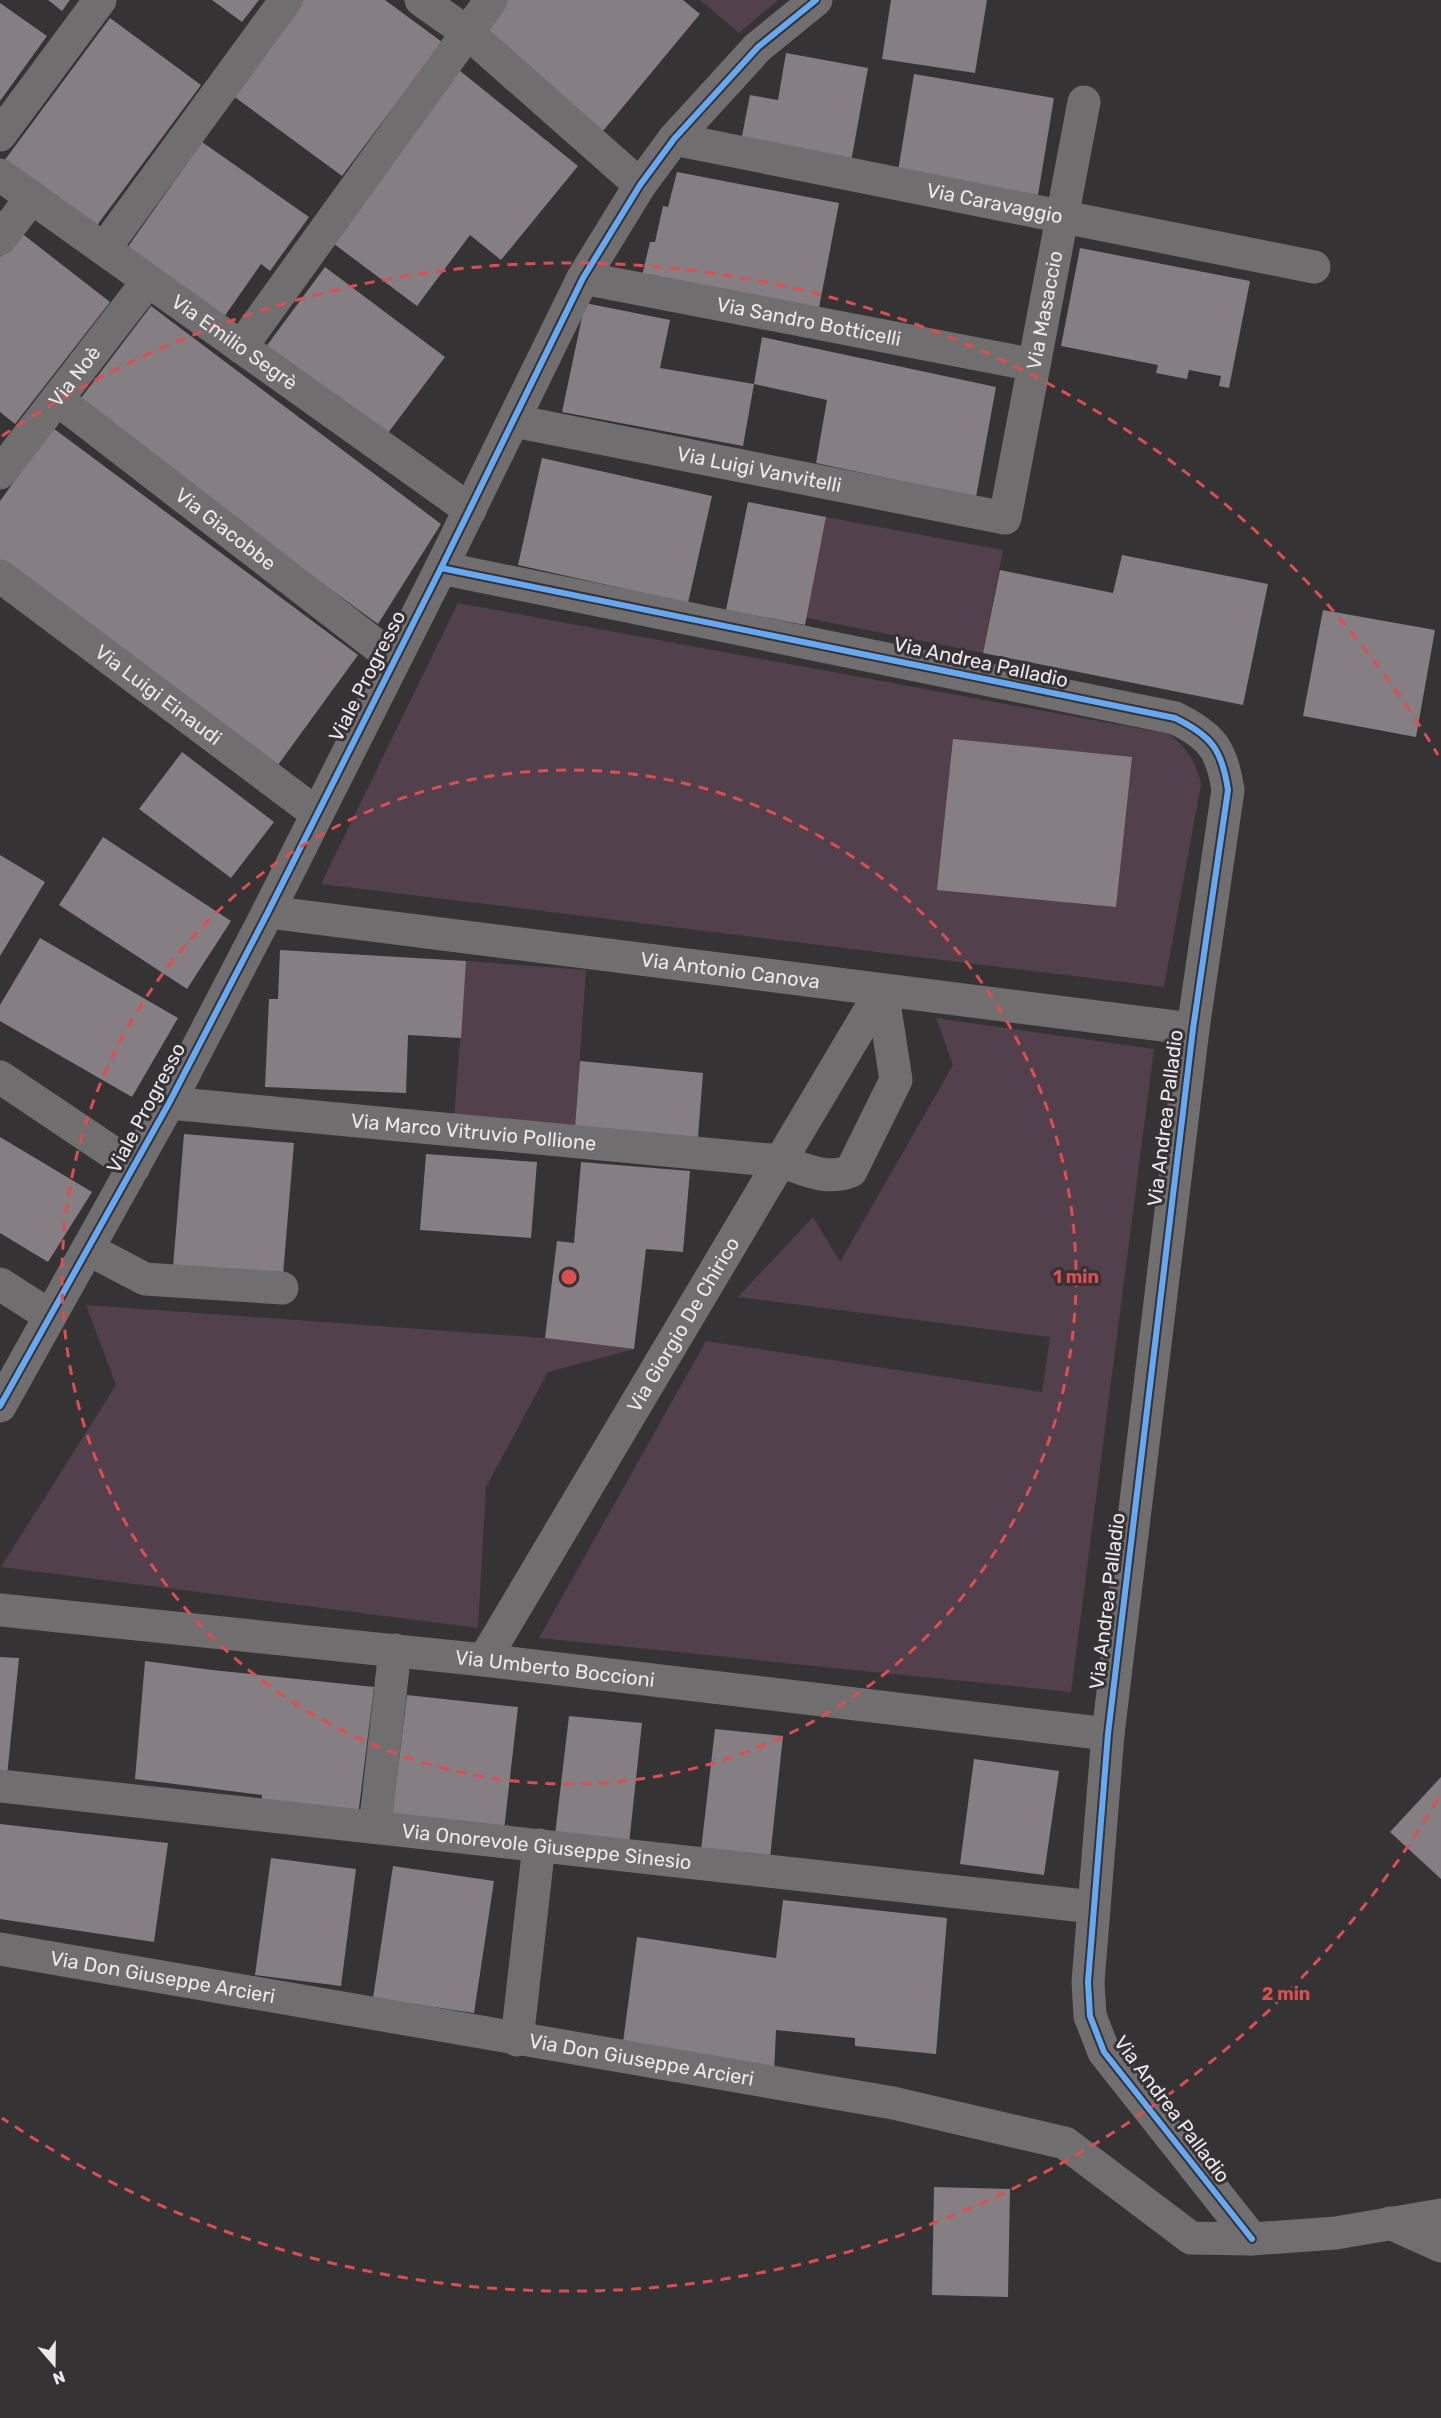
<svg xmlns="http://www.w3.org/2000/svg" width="1441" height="2418" viewBox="0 0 1441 2418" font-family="Rubik,sans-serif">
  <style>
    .green { fill: #52414c }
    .building { fill: #857e82 }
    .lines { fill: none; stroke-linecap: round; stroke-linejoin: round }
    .minor { stroke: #706e6f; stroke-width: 33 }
    .cycleway-casing { stroke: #363235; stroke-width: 10 }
    .cycleway { stroke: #66a8f1; stroke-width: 6 }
    .ring { fill: none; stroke: #da4f4f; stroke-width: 3; stroke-dasharray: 10 8 }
    .labels { text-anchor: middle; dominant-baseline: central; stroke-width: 6; stroke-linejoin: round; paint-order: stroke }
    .street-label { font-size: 20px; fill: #ece9eb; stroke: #363235 }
    .centre { fill: #da4f4f; stroke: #363235; stroke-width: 3 }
    .ring-label { font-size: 18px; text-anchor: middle; font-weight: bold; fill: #da4f4f; stroke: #363235; stroke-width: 6; stroke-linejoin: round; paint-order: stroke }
  </style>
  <rect width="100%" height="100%" fill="#353334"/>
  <!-- green -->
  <g class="green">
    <polygon points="700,0 778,0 739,33"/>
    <polygon points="826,517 1003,550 983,653 806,618"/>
    <path d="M458,603L1169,734C1187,748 1196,762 1201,784L1164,987L321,884Z"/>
    <polygon points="466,961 586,970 575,1127 454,1118"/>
    <polygon points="936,1018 1154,1049 1071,1692 539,1638 706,1341 1042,1392 1050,1337 738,1297 813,1217 840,1262 953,1065"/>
    <polygon points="86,1305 545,1338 634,1349 548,1372 486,1487 478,1628 1,1567 116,1385"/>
  </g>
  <!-- building -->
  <g class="building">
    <polygon points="48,0 70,0 62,11"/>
    <polygon points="212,0 259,0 242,22"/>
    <polygon points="303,0 385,0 442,42 342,176 232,95"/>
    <polygon points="506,0 683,0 700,14 603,131 480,32"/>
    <polygon points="891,0 987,0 975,73 882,59"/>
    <polygon points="0,3 47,36 0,101"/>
    <polygon points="110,18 201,85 95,228 4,161"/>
    <polygon points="786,53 868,68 851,162 741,141 750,95 778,100"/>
    <polygon points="459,70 578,166 501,260 470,235 417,306 326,238"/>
    <polygon points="914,74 1054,98 1038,195 898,171"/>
    <polygon points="202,142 309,217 270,271 261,264 224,317 127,248"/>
    <polygon points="677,172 839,203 818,313 641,280 650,242 655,242 663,206 668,207"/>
    <polygon points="20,232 110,302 15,424 0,412 0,257"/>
    <polygon points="1080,248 1250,281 1229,388 1219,386 1221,376 1189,370 1187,379 1156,373 1158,365 1061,346"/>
    <polygon points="325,267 445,357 385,437 265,348"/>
    <polygon points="585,303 670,320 660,368 754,384 743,446 562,412"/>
    <polygon points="151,306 441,524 378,624 304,570 81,398"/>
    <polygon points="762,337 996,387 976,497 816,463 827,400 754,384"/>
    <polygon points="53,428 358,655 278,765 167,681 0,561 0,501"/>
    <polygon points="542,458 712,496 688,603 518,565"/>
    <polygon points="748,502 826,517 805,625 726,610"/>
    <polygon points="1122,555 1268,584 1243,705 983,653 1000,570 1113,593"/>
    <polygon points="1323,610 1435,630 1416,737 1303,716"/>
    <polygon points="953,739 1132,757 1116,907 937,890"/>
    <polygon points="182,752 274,822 231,878 139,809"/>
    <polygon points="103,837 231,921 187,989 59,905"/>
    <polygon points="0,855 45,882 0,956"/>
    <polygon points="40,938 178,1018 132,1097 0,1021 0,1005"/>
    <polygon points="280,950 466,961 461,1038 408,1035 406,1093 265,1087 269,999 278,999"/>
    <polygon points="580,1061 703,1073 698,1137 575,1127"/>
    <polygon points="184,1134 294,1143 283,1275 173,1267"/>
    <polygon points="0,1137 92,1192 48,1262 0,1233"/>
    <polygon points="426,1154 537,1162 531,1238 420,1230"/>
    <polygon points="581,1162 690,1171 683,1252 646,1249 634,1349 545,1338 557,1241 574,1243"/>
    <polygon points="0,1657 19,1658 7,1776 0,1775"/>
    <polygon points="145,1661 212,1670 374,1687 358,1816 261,1805 262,1795 135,1779"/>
    <polygon points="407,1695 518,1707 504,1830 392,1817"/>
    <polygon points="569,1716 642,1723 629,1844 555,1835"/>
    <polygon points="715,1729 783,1736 770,1858 701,1850"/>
    <polygon points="974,1759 1059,1771 1044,1875 960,1864"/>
    <polygon points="1441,1777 1441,1879 1390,1832"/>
    <polygon points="0,1824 168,1843 154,1942 0,1919"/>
    <polygon points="271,1858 356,1869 341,1986 255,1975"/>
    <polygon points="393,1866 494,1881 474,2013 373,1998"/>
    <polygon points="783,1900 947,1918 936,2054 855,2046 855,2038 776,2030 774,2073 622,2050 637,1937 776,1958"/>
    <polygon points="934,2187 1010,2189 1008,2297 932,2295"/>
  </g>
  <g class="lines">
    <!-- minor -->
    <g class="minor">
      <polyline points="421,0 468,33 640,185"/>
      <polyline points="0,135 100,0"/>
      <path id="s1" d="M674,139L1314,267"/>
      <path id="s2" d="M0,175L470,510"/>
      <polyline points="0,239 32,197"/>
      <polyline points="104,249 286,0"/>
      <path id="s3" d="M583,278L1034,365"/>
      <polyline points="241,347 491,0"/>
      <path id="s4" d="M57,399L394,659"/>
      <path id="s5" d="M514,421L1005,518L1084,102"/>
      <path id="s6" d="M0,473L148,281"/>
      <path d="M441,568L1175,718C1212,736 1222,750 1228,790L1193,1029L1108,1734L1088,1982L1090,2016L1104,2052L1252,2239"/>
      <path id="s7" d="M0,576L316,813"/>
      <path id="s8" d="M268,912L1193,1029"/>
      <polyline points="0,1077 134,1167"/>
      <path id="s9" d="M169,1103L780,1161C805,1169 825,1181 851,1171L896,1080L882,990"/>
      <polyline points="88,1249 145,1279 282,1288"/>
      <polyline points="0,1284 50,1316"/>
      <polyline points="0,1406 169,1103 268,912 441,568 583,278 640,185 674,139 758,47 816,0"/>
      <path id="s10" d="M0,1610L484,1660L1108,1734"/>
      <path id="s11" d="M484,1660L882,990"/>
      <path id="s12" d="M0,1786L1093,1907"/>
      <polyline points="375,1827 395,1650"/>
      <path id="s13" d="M0,1949L893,2103L1065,2143L1191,2238L1252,2239L1336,2233L1441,2215"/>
      <polyline points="517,2040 539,1845"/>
      <polyline points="1390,2223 1441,2246"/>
    </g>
    <!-- cycleway casing -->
    <g class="cycleway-casing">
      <g id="cycleway">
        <path d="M441,568L1175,718C1212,736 1222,750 1228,790L1193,1029L1108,1734L1088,1982L1090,2016L1104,2052L1252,2239"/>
        <polyline points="0,1406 169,1103 268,912 441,568 583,278 640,185 674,139 758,47 816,0"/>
      </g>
    </g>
    <!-- cycleway -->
    <use href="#cycleway" class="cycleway"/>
  </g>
  <!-- distance rings -->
  <g class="ring">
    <circle cx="569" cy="1277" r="507"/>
    <path d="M1438 1799A1014 1014 0 0 1 2 2118M2 436A1014 1014 0 0 1 1438 755"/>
  </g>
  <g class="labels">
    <!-- street labels -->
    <g class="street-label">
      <text stroke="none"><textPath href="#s1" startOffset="327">Via Caravaggio</textPath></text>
      <text stroke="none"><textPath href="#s5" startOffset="712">Via Masaccio</textPath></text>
      <text stroke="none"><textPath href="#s3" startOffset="230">Via Sandro Botticelli</textPath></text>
      <text stroke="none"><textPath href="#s2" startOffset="288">Via Emilio Segrè</textPath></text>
      <text stroke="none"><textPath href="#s6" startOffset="122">Via Noè</textPath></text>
      <text stroke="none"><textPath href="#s5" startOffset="250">Via Luigi Vanvitelli</textPath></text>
      <text stroke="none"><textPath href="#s4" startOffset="213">Via Giacobbe</textPath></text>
      <text transform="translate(981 662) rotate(12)">Via Andrea Palladio</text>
      <text transform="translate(367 676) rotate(-63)">Viale Progresso</text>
      <text stroke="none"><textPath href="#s7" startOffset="198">Via Luigi Einaudi</textPath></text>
      <text stroke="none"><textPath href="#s8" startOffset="466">Via Antonio Canova</textPath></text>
      <text transform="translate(146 1108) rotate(-62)">Viale Progresso</text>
      <text transform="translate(1165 1118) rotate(-83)">Via Andrea Palladio</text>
      <text stroke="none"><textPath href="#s9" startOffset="306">Via Marco Vitruvio Pollione</textPath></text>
      <text stroke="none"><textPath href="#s11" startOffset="390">Via Giorgio De Chirico</textPath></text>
      <text transform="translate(1107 1601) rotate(-83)">Via Andrea Palladio</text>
      <text stroke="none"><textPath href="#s10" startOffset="558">Via Umberto Boccioni</textPath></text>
      <text stroke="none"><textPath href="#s12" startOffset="550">Via Onorevole Giuseppe Sinesio</textPath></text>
      <text stroke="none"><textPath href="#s13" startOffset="165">Via Don Giuseppe Arcieri</textPath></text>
      <text stroke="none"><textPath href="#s13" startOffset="651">Via Don Giuseppe Arcieri</textPath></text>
      <text transform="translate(1172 2109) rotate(53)">Via Andrea Palladio</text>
    </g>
  </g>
  <circle cx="569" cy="1277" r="9" class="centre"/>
  <g class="ring-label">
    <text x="1076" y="1283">1 min</text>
    <text x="1286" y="2000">2 min</text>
  </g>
  <!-- north arrow -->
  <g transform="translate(54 2364) rotate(160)" stroke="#363235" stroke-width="4.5" paint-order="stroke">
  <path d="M0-4.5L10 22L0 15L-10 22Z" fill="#ece9eb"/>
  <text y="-9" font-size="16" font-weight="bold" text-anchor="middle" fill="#ece9eb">N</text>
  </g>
</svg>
